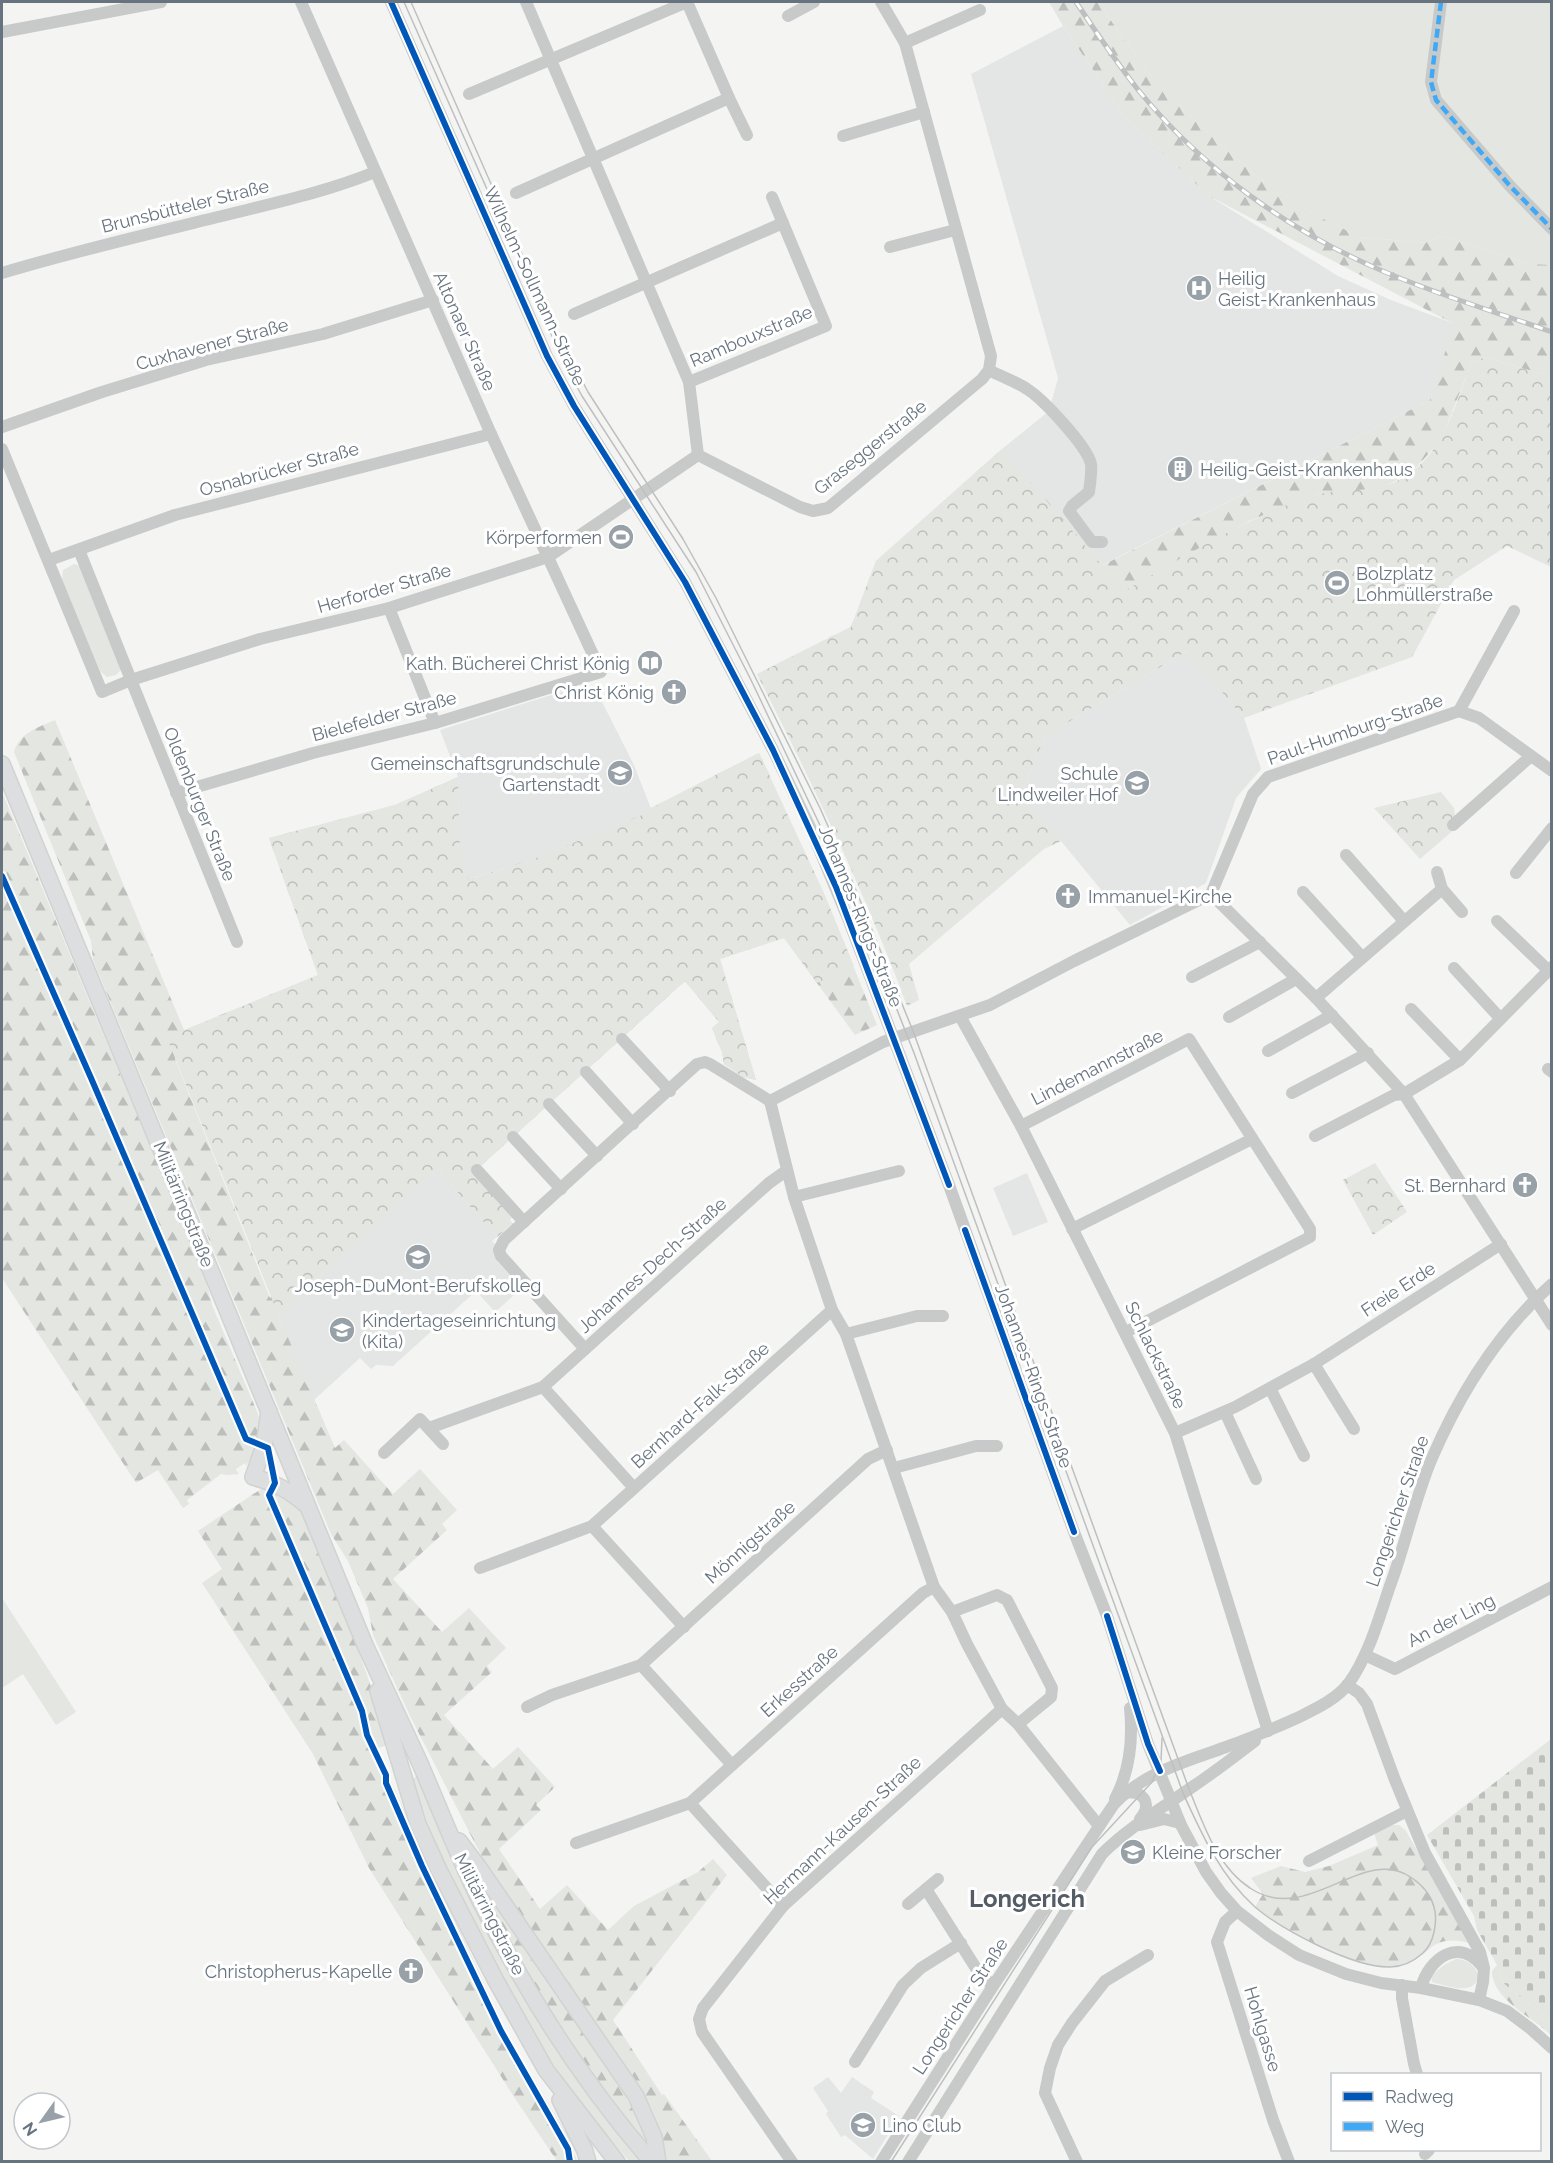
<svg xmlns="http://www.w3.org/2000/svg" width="1553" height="2163" viewBox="0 0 1553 2163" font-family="Raleway,sans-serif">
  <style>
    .built { fill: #e4e5e5 }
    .green { fill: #e4e6e1 }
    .forest { fill: url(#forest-firs) }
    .cemetery { fill: url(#cemetery-stones) }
    .park { fill: url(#park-crowns) }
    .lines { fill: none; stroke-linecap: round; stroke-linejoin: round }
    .major-casing { stroke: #d1d2d2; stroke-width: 18 }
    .minor { stroke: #c8caca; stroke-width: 12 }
    .major { stroke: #dddedf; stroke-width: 15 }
    .tram { stroke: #bebfc0; stroke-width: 1.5 }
    .rail-casing { stroke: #bebfc0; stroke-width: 5 }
    .rail { stroke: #fff; stroke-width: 3; stroke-dasharray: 9; stroke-linecap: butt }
    .quiet { stroke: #3fa9f5; stroke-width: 4.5; stroke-dasharray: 9 4.5; stroke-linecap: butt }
    .cycleway-casing { stroke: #fff; stroke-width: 10 }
    .cycleway { stroke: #0057b8; stroke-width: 6 }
    .labels { text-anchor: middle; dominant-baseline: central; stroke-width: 6; stroke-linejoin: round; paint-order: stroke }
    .street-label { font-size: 18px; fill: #67747f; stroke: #fff }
    .poi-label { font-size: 18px; fill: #67747f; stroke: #fff; text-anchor: start }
    .district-label { font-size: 24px; font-weight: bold; fill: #545d65; stroke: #fff }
  </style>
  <defs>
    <pattern id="forest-firs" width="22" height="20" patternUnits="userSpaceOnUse" patternTransform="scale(1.5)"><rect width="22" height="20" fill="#e4e6e1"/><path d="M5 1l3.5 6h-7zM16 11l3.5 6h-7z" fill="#bdbfbc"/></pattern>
    <pattern id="cemetery-stones" width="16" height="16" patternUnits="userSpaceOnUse" patternTransform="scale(1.5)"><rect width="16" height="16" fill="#e4e6e1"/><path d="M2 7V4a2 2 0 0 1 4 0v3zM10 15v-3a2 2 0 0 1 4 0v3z" fill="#bdbfbc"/></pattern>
    <pattern id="park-crowns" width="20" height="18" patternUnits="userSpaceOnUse" patternTransform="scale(1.5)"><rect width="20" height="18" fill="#e4e6e1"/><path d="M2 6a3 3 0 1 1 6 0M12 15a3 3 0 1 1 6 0" fill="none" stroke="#bdbfbc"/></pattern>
  </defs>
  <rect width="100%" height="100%" fill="#f4f4f3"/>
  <!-- built -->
  <g class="built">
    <polygon points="1063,26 1126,118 1209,196 1338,276 1391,300 1455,324 1430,400 1102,565 1002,449 1049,411 1058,378 971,74"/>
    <polygon points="1187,651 1244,718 1261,769 1236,798 1206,883 1130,925 1061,841 1020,797 1045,736"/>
    <polygon points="586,684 595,688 634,765 652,811 536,858 467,880 459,839 458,777 440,730"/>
    <polygon points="437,1169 497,1237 492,1241 496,1245 498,1262 522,1288 495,1312 476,1291 393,1366 376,1365 371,1369 360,1358 314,1400 278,1314"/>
    <polygon points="1027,1173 1048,1222 1013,1236 993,1188"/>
    <polygon points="828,2077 841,2093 852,2077 874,2092 871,2098 899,2116 873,2159 845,2135 841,2137 826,2114 828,2111 813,2088"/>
  </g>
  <!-- green -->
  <g class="green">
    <polygon points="1102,2 1438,2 1426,83 1551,233 1551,265 1530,264 1441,236 1425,243 1360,237 1317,216 1254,174 1218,143 1151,76 1109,18"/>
    <polygon points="1444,2 1551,2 1551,226 1441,105 1433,79"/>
    <polygon points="74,564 80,566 121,670 116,675 107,677 100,671 62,580 63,570"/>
    <polygon points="2,1598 76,1712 56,1725 23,1674 2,1688"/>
    <path d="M416,1776L421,1780L446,1848L543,2028L593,2100L643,2161H629C608,2137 587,2113 569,2087C535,2041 509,1988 482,1938C455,1886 430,1836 412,1780Z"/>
    <polygon points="391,1781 509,2037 569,2138 577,2161 573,2161 565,2137 493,2011 388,1783"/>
    <path d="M1456,1959C1472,1958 1488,1979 1470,1987C1461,1991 1442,1985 1432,1982L1431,1976L1444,1965Z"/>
  </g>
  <!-- forest -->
  <g class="forest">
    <polygon points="1049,2 1102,2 1109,18 1151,76 1218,143 1254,174 1317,216 1360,237 1425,243 1441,236 1530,264 1551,265 1551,377 1485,357 1471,364 1441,440 1413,471 1382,488 1319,494 1251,520 1124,591 920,595 762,671 851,627 876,561 1002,449 1103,565 1430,400 1454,324 1209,196 1126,118 1063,26"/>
    <path d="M55,720L184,1030L318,975L269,838L395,805L458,777L459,839L468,880L536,858L652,811L651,808L759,753L771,777L415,924L175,1059L270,1298L540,1067L823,891L877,1025L855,1035L784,938L720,959L756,1080L743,1077L724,1064L722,1052L712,1028L719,1022L685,981L474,1172H440L437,1169L278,1314L335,1448L344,1440L393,1494L420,1469L457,1510L442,1524L447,1530L393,1579L442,1632L469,1608L506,1648L487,1666L492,1672L444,1715L493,1769L518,1747L555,1787L536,1805L541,1810L499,1849L540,1909L567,1885L608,1930L634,1906L698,1872L713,1859L727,1875L613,2020L662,2095L664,2094L712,2161H667L661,2133L651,2107L484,1861L410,1716L373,1635L368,1608L348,1561L331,1534L93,960L91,941L14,752C19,733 39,727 55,720Z"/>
    <path d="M2,792L206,1280L212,1305L258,1414C263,1434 257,1449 246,1466L245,1463L236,1469L238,1474L228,1475L221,1474L187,1500L189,1504L183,1508L158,1470L136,1483L2,1278Z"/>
    <polygon points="277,1486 300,1507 354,1638 378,1707 389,1745 378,1748 391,1781 383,1787 395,1814 498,2035 560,2140 567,2161 557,2161 514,2097 369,1868 313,1754 202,1583 222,1569 198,1531 261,1489"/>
    <path d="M1390,1825H1399L1406,1831L1470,1943C1429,1933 1433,1955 1403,1965C1365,1977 1285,1930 1255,1907L1263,1894L1251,1878L1281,1866L1305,1872L1329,1866L1378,1845L1374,1833Z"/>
    <polygon points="474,1872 619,2085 636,2115 646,2139 644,2140 610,2101 552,2017 493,1910"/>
    <path d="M1497,1965L1502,1982L1551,2021V2035C1532,2017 1492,1999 1492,1971Z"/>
  </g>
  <!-- cemetery -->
  <polygon class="cemetery" points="1551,1739 1551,2021 1502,1982 1497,1965 1477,1930 1474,1916 1427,1835"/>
  <!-- park -->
  <g class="park">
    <path d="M1485,357L1551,377L1552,490L1549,496L1552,499L1551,567L1507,546L1454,580L1412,657L1244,718L1187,651L1045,736L1020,797L1061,841L1044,849L909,964L919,1000L907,1006C865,892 812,783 757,674L851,627L876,561L1002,449L1124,591C1186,556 1247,516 1316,495C1352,485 1378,498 1413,471C1446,445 1456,402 1471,364Z"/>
    <polygon points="759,753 823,891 854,966 817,983 784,938 720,959 756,1080 743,1077 724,1064 722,1052 712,1028 719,1022 685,981 473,1173 512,1217 510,1220 513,1224 497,1237 437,1169 278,1314 167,1038 318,975 269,838 395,805 458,777 459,839 468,880 536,858 652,811 651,808"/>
    <polygon points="1441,792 1454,808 1456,828 1420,859 1374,808"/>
    <polygon points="1375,1163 1407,1212 1373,1235 1343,1180"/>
  </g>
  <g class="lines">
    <!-- major casing -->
    <g class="major-casing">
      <g id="major">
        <path d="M2,764L365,1645C383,1684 401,1722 419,1761C439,1807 457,1854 479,1899C526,1993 582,2082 652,2162"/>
        <path d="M269,1411L264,1446L253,1477C275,1483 289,1490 306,1505"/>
        <polyline points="378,1691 418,1824 438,1868 495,1979 546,2070 617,2162"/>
        <polyline points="459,1841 480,1869 636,2096 654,2137 658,2162"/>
        <polyline points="560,2100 585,2151 588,2162"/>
      </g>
    </g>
    <!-- minor -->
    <g class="minor">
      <polyline points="391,2 547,356 574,406 685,582 773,750 810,827 849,921 949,1185 1074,1532 1107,1616 1148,1744 1181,1825 1206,1872 1221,1893 1237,1911 1268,1935 1299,1955 1346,1974 1381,1983 1421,1988 1479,2000 1507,2011 1531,2029 1552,2048"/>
      <path d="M881,2L905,43L991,356L989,370C1002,377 1015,381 1027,389C1043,399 1087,446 1091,464C1092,472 1090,484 1089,492L1072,506L1069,511L1092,542H1102"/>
      <polyline points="1441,2 1431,82 1436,100 1510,186 1552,229"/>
      <polyline points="788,16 814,2"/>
      <polyline points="2,32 161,2"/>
      <polyline points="905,43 980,10"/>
      <polyline points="469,94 687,2 729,98 516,193"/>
      <polyline points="729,98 747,135"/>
      <polyline points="843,136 924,112"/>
      <polyline points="890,247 955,230"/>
      <path d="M2,273C75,251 148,234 222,216C274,203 326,192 375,172"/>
      <polyline points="574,314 783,223"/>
      <polyline points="689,382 826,326 772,197"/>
      <polyline points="2,427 102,392 206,360 323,334 433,300"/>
      <polyline points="2,449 102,692 131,680 237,942"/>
      <polyline points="698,455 800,507 813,511 828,508 982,379 989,370"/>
      <polyline points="79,550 131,680 260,639 389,608 548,557 698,455 689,382 526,2"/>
      <polyline points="49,560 175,515 491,434"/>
      <polyline points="389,608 435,723"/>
      <polyline points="1459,711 1479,718 1552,771"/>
      <polyline points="176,793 313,753 435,723 601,672 491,434 301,2"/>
      <polyline points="1453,825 1531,756"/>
      <polyline points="1346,855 1404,921"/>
      <polyline points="1437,872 1442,889 1462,912"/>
      <polyline points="1516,873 1552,828"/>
      <polyline points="1303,892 1362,957"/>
      <polyline points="1211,894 1316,998 1404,1094 1552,1325"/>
      <polyline points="1497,921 1548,970"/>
      <polyline points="1454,968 1500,1018"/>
      <polyline points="1192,977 1260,942"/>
      <polyline points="1316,998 1442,889"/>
      <polyline points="1411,1009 1460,1060"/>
      <polyline points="960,1016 1021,1126 1175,1433 1268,1731"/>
      <polyline points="1229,1017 1296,979"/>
      <polyline points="622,1039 670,1091"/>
      <polyline points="1268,1051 1332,1015"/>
      <polyline points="1548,1069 1552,1072"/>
      <polyline points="586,1072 633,1124"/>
      <polyline points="1292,1093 1368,1053"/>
      <polyline points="770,1101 883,1042 990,1005 1074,961 1211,894 1253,794 1268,777 1459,711 1514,611"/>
      <polyline points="770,1101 794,1197 832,1310 846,1334 934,1587 952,1612 967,1644 1002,1709 1018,1724 1099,1826"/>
      <polyline points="549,1104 597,1156"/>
      <polyline points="1021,1126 1189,1039 1310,1229 1310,1237 1126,1332"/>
      <polyline points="1315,1136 1394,1095 1404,1094 1460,1060 1552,967"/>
      <polyline points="513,1137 561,1189"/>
      <polyline points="477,1170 524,1222"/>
      <polyline points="794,1197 899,1171"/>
      <polyline points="1072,1229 1252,1139"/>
      <polyline points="846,1334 917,1316 943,1316"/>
      <polyline points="585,1349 501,1256 499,1250 504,1240 697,1064 705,1062 710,1064 770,1101"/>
      <polyline points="1314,1364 1354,1429"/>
      <polyline points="1270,1388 1304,1456"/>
      <polyline points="1225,1412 1256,1479"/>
      <polyline points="429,1428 543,1387"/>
      <polyline points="1175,1433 1235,1407 1314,1364 1501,1244"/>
      <polyline points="384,1453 420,1419 443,1444"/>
      <polyline points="894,1468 976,1446 997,1446"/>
      <polyline points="634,1488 543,1387 769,1183 786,1171"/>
      <polyline points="480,1568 592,1526"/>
      <polyline points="952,1612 997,1595 1007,1600 1052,1688 1051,1697 1018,1724"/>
      <polyline points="684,1627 592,1526 832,1310"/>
      <polyline points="1365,1655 1395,1669 1552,1587"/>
      <polyline points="1347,1685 1359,1693 1367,1704 1395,1780 1425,1853 1480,1952 1484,1968 1483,1982 1479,2000"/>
      <polyline points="527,1707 552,1695 641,1665"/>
      <polyline points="732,1765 641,1665 868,1459 887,1450"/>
      <path d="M1125,1792L1137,1793C1149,1799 1148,1810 1140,1819"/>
      <path d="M1115,1799C1130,1771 1133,1739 1130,1708"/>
      <polyline points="690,1803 783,1906"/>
      <polyline points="1140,1825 1164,1819 1180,1823"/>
      <polyline points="576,1843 690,1803 923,1593 934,1587"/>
      <polyline points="1309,1861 1407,1811"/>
      <polyline points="926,1889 938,1879"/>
      <polyline points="908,1904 926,1889 979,1973 993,1986"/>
      <polyline points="1237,1911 1225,1922 1217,1942 1273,2120 1289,2162"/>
      <polyline points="1402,1985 1402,1998 1414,2064 1417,2074"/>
      <path d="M1421,1988C1429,1958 1459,1936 1483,1967"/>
      <polyline points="855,2062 903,1985 921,1968 961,1943"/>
      <polyline points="1425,2154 1429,2150"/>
      <polyline points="792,2162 702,2032 699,2019 703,2008 783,1906 1002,1709"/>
      <path d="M881,2162L993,1986L1114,1804C1145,1772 1185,1762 1226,1747C1250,1738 1273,1729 1297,1718C1315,1709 1336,1700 1349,1683C1370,1653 1379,1617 1391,1583C1406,1542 1415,1498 1432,1458C1460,1393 1498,1332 1552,1284"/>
      <path d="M908,2162L1102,1854C1130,1826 1164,1807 1195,1785C1216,1771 1235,1756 1255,1741"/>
      <polyline points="1077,2162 1045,2093 1050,2068 1058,2045 1072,2023 1105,1981 1148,1955"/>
    </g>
    <!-- major -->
    <use href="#major" class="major"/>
    <!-- tram -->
    <g class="tram">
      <path d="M404,2L564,363L582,396L696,572L751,680L846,880L914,1053L1183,1793C1202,1835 1220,1875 1255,1907C1282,1930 1354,1968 1390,1967C1402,1967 1414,1961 1423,1953C1434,1943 1438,1921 1434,1907C1431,1895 1422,1885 1412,1878C1363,1843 1308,1927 1250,1888C1217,1867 1203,1823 1189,1789L913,1031L851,878L820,808L716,598L683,539L588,392L554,327L411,2"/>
      <polyline points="891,2162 1092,1847 1152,1782 1161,1761 1162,1738"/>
    </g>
    <!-- rail casing -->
    <g class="rail-casing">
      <path id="rail" d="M1076,2C1096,32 1116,62 1139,91C1204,170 1290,232 1385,272C1439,295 1496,312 1552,332"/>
    </g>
    <!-- rail -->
    <use href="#rail" class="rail"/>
    <!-- quiet -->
    <polyline class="quiet" points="1441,2 1431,82 1436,100 1510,186 1552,229"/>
    <!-- cycleway casing -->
    <g class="cycleway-casing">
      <g id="cycleway">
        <polyline points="391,2 547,356 574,406 685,582 773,750 836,887 949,1185"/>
        <polyline points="2,876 91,1078 246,1439 268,1448 275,1483 269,1495 362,1711 367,1735 386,1775 386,1783 422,1866 501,2031 568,2149 570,2162"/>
        <polyline points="965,1230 1074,1532"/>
        <polyline points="1107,1616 1148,1744 1160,1771"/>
      </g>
    </g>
    <!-- cycleway -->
    <use href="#cycleway" class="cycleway"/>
  </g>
  <!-- icons -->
  <defs>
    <g id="hospital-disc" transform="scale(1.35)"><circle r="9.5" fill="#98a1a8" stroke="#fff"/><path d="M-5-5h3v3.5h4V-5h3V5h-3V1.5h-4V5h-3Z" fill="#fff"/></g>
    <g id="building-disc" transform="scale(1.35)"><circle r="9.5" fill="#98a1a8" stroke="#fff"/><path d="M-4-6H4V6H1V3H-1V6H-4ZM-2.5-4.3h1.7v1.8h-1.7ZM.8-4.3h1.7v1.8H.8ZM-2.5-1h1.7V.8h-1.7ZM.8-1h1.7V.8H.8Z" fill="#fff"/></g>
    <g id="stadium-disc" transform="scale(1.35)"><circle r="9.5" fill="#98a1a8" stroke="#fff"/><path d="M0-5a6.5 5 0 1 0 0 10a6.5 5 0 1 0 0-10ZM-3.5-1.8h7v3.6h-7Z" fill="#fff"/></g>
    <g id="library-disc" transform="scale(1.35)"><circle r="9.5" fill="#98a1a8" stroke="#fff"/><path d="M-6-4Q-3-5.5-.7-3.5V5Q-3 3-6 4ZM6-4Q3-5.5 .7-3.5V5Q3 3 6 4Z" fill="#fff"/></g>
    <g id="church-disc" transform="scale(1.35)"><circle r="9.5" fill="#98a1a8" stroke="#fff"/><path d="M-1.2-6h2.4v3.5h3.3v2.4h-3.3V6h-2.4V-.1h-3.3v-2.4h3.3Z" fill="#fff"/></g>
    <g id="school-disc" transform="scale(1.35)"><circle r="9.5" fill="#98a1a8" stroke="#fff"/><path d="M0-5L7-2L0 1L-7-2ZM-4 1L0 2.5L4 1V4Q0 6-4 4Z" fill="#fff"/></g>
    <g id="university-disc" transform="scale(1.35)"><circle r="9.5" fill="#98a1a8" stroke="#fff"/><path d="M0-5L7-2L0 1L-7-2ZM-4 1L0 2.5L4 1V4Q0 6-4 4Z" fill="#fff"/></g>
  </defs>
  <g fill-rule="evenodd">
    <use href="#hospital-disc" x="1199" y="288"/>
    <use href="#building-disc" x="1180" y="469"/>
    <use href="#stadium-disc" x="621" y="537"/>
    <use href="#stadium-disc" x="1337" y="583"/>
    <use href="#library-disc" x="650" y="663"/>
    <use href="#church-disc" x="674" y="692"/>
    <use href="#school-disc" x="620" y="773"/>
    <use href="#school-disc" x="1137" y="783"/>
    <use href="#church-disc" x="1068" y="896"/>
    <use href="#church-disc" x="1525" y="1185"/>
    <use href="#university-disc" x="418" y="1257"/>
    <use href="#school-disc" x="342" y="1330"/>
    <use href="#school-disc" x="1133" y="1852"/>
    <use href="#church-disc" x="411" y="1971"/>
    <use href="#school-disc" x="863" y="2125"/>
  </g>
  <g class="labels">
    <!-- street labels -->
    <g class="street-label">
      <text transform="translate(185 206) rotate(-14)">Brunsbütteler Straße</text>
      <text transform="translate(535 286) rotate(65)">Wilhelm-Sollmann-Straße</text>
      <text transform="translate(465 331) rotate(66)">Altonaer Straße</text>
      <text transform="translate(751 336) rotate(-23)">Rambouxstraße</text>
      <text transform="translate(212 344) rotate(-15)">Cuxhavener Straße</text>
      <text transform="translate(870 447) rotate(-39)">Graseggerstraße</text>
      <text transform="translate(279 469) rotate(-15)">Osnabrücker Straße</text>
      <text transform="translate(384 588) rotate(-16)">Herforder Straße</text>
      <text transform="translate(384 716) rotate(-15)">Bielefelder Straße</text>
      <text transform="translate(1355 729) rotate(-19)">Paul-Humburg-Straße</text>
      <text transform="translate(200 804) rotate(68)">Oldenburger Straße</text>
      <text transform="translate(861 916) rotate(68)">Johannes-Rings-Straße</text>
      <text transform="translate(1097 1067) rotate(-27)">Lindemannstraße</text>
      <text transform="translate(184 1204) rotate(68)">Militärringstraße</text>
      <text transform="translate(652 1265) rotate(-42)">Johannes-Dech-Straße</text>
      <text transform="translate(1398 1289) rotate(-33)">Freie Erde</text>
      <text transform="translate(1156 1355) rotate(64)">Schlackstraße</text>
      <text transform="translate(1034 1376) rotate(70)">Johannes-Rings-Straße</text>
      <text transform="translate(700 1405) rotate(-42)">Bernhard-Falk-Straße</text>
      <text transform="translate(1397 1511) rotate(-71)">Longericher Straße</text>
      <text transform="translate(750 1542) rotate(-42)">Mönnigstraße</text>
      <text transform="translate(1451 1620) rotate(-27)">An der Ling</text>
      <text transform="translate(799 1681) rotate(-42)">Erkesstraße</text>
      <text transform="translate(842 1830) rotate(-43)">Hermann-Kausen-Straße</text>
      <text transform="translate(490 1914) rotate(63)">Militärringstraße</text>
      <text transform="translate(960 2006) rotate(-57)">Longericher Straße</text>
      <text transform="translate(1263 2029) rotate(73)">Hohlgasse</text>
    </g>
    <!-- poi labels -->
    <g class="poi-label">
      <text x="1218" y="278">Heilig<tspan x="1218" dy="21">Geist-Krankenhaus</tspan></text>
      <text x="1200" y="469">Heilig-Geist-Krankenhaus</text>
      <text x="602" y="537" text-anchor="end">Körperformen</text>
      <text x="1356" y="573">Bolzplatz<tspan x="1356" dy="21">Lohmüllerstraße</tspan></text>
      <text x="630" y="663" text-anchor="end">Kath. Bücherei Christ König</text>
      <text x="654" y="692" text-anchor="end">Christ König</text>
      <text x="600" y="763" text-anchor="end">Gemeinschaftsgrundschule<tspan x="600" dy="21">Gartenstadt</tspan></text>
      <text x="1118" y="773" text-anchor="end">Schule<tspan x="1118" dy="21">Lindweiler Hof</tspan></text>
      <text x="1088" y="896">Immanuel-Kirche</text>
      <text x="1506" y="1185" text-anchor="end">St. Bernhard</text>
      <text x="418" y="1285" text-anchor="middle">Joseph-DuMont-Berufskolleg</text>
      <text x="362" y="1320">Kindertageseinrichtung<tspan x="362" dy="21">(Kita)</tspan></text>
      <text x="1152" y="1852">Kleine Forscher</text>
      <text x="392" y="1971" text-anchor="end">Christopherus-Kapelle</text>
      <text x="882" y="2125">Lino Club</text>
    </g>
    <!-- district labels -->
    <g class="district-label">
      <text x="1027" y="1898">Longerich</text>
    </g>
  </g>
  <!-- border -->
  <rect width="1553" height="2163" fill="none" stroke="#67747f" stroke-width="6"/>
  <!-- legend -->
  <rect x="1331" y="2073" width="210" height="78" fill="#ffffff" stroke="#c2c7cc" stroke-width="1.5"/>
  <rect x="1343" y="2092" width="30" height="9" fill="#0057b8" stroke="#c2c7cc" stroke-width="1.5"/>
  <text x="1385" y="2103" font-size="18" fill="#67747f">Radweg</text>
  <rect x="1343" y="2122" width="30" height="9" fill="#3fa9f5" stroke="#c2c7cc" stroke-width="1.5"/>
  <text x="1385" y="2133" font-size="18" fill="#67747f">Weg</text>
  <!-- north arrow -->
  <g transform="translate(42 2121) rotate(236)"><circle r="28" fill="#ffffff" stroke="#c2c7cc" stroke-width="1.5"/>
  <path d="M0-4.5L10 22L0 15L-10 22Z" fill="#98a1a8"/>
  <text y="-9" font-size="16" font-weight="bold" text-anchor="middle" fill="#67747f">N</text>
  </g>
</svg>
